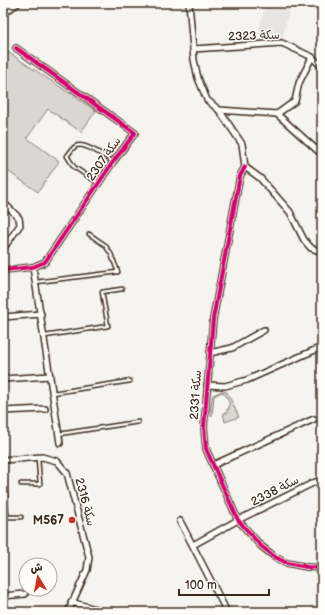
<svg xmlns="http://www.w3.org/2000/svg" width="325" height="615" viewBox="0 0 325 615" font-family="'Balsamiq Sans','Playpen Sans Arabic',sans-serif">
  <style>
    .built { fill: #e7e5df }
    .green { fill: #dad6d0; stroke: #8a8077 }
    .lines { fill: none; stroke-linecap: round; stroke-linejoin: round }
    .lane-casing { stroke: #3b2a1e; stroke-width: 5.5 }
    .street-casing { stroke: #3b2a1e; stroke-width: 8 }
    .lane { stroke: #fdfcf7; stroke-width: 2.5 }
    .street { stroke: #fdfcf7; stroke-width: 5 }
    .cycleway-casing { stroke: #fdfcf7; stroke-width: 6 }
    .cycleway { stroke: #d6006c; stroke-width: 4 }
    .poi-dot { fill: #c8321e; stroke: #fdfcf7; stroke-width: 1.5 }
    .labels { text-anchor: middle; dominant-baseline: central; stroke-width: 3; stroke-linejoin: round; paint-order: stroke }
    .street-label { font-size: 12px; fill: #3b2a1e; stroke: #fdfcf7 }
    .poi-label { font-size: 12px; font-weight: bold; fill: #3b2a1e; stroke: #fdfcf7; text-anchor: end }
  </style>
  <rect width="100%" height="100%" fill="#f5f4ee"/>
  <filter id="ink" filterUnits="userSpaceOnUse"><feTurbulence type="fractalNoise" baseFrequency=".025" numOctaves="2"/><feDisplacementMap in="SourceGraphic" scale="8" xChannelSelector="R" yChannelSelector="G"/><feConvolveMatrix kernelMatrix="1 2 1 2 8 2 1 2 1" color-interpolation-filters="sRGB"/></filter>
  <g filter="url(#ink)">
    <!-- built -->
    <polygon class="built" points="266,3 291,3 282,40 258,34"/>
    <!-- green -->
    <g class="green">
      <polygon points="8,52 96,111 81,132 48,109 27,138 59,161 38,192 3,168 3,59"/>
      <polygon points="222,391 227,392 239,417 225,422 223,413 227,413 227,409 229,409 229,402 225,394 222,392 214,396 212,416 210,416 211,405 213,395"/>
    </g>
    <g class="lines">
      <!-- lane casing -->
      <g class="lane-casing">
        <g id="lane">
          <path d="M98,183L74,167L67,156C70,153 72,148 76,146C84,142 106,157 113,162"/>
          <polyline points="36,282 118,272 111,254 105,245 89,234"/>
          <polyline points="45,336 108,326 102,292 122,289"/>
          <polyline points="53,393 130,381"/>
          <polyline points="59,434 138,422"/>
          <polyline points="3,455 7,517 21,517"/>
          <polyline points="21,484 40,484 38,458"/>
        </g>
      </g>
      <!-- street casing -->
      <g class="street-casing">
        <g id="street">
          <polyline points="189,3 194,60 198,78 207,100 219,110 242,144 245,167"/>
          <polyline points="3,14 18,3"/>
          <polyline points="193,49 282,43 312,57 322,67"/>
          <polyline points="219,110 277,114 295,101 299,83 312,57"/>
          <polyline points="277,114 318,151"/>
          <polyline points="245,167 240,176 213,319 204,427 206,449 238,520 261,546 275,557 287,563 307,567 322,568"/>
          <polyline points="245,167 260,178 290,212 304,240 311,248 322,252"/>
          <polyline points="3,202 19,218 20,225 3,249"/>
          <polyline points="33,267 60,443"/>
          <polyline points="3,270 33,267 45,262 113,162 135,133 16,48"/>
          <polyline points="3,317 41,314"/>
          <polyline points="210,353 232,348 264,330"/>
          <polyline points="3,379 50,376"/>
          <polyline points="207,385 225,386 247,380 317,349"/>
          <polyline points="3,411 45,409"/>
          <polyline points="3,460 42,457 57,461 67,473 89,557 87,570 68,612"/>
          <polyline points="213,465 314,419"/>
          <polyline points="180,521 227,612"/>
          <polyline points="193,545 238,520 315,482 322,481"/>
          <polyline points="3,596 25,594"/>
          <polyline points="71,602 106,612"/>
        </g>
      </g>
      <!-- lane -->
      <use href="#lane" class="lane"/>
      <!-- street -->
      <use href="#street" class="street"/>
      <!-- cycleway casing -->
      <g class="cycleway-casing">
        <g id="cycleway">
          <polyline points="245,167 240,176 213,319 204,427 206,449 238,520 261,546 275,557 287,563 307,567 322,568"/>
          <polyline points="3,270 33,267 45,262 113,162 135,133 16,48"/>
        </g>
      </g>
      <!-- cycleway -->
      <use href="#cycleway" class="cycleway"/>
    </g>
  </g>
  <!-- markers -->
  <circle class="poi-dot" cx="72" cy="520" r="4"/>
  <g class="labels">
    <!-- street labels -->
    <g class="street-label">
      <text transform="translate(254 36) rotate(-2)">سكة 2323</text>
      <text transform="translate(104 159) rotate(-55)">سكة 2307</text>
      <text transform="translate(196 395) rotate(-86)">سكة 2331</text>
      <text transform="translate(275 491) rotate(-27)">سكة 2338</text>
      <text transform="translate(85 502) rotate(75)">2316 سكة</text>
    </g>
    <!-- poi labels -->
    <g class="poi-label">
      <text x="64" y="520">M567</text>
    </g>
  </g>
  <!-- margin -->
  <rect width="325" height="615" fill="none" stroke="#fdfcf7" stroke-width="16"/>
  <rect x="8" y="8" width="309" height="599" fill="none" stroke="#3b2a1e" stroke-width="1.5" filter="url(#ink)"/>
  <!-- north arrow -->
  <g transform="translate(38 577) rotate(350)"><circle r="19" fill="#fdfcf7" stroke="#afa8a0"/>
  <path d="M0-3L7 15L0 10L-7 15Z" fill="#c8321e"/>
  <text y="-6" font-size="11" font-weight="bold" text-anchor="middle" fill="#3b2a1e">ش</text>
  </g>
  <!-- scale -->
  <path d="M179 589v6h90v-6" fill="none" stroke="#3b2a1e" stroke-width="2"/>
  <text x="185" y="589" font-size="12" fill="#3b2a1e" stroke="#fdfcf7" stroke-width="3" paint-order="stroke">100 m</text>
</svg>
